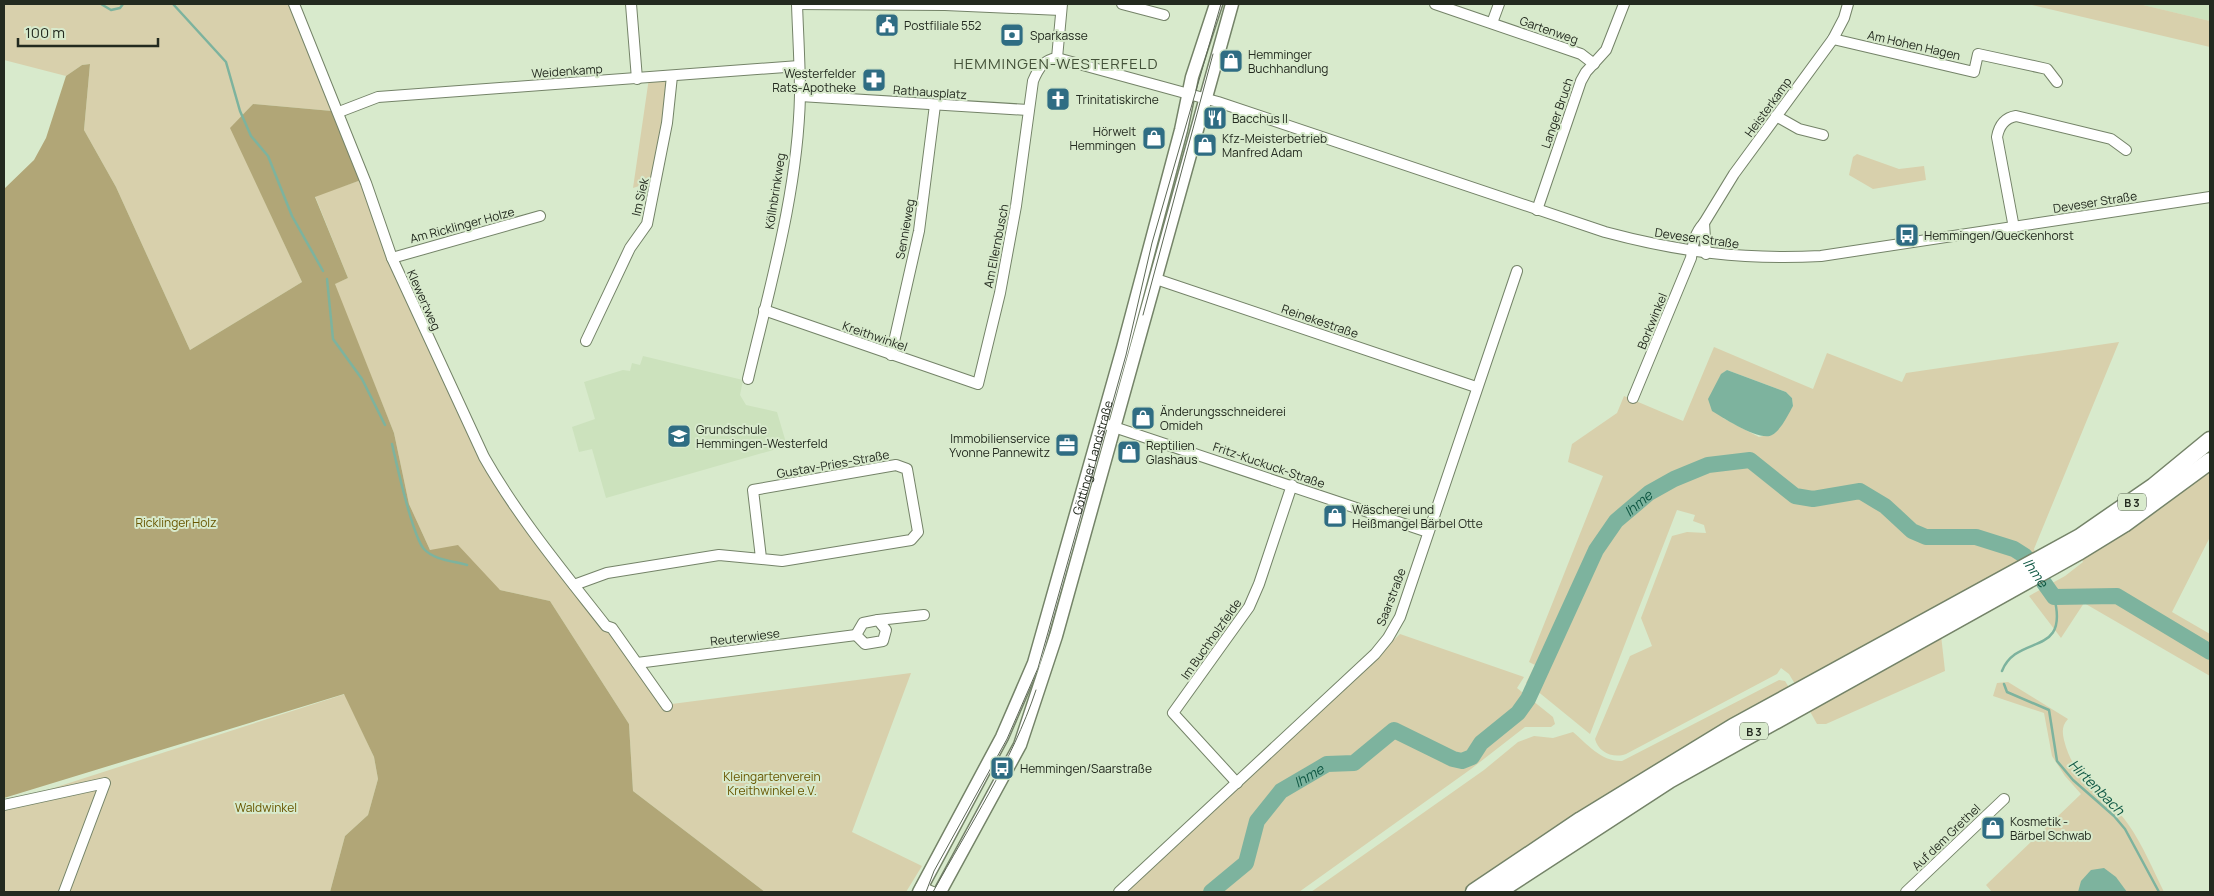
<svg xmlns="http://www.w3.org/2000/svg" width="2214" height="896" viewBox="0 0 2214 896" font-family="Manrope,sans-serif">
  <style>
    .built { fill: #cce2bd }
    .green { fill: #d8d0ac; fill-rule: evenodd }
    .forest { fill: #b1a677 }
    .water { fill: #7db39e }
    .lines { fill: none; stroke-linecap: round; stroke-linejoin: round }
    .stream { stroke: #7db39e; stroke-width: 2.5 }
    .river { stroke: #7db39e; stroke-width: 16 }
    .minor-casing { stroke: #748368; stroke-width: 12 }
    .tertiary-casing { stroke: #748368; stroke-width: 15 }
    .trunk-casing { stroke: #748368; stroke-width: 19 }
    .minor { stroke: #fff; stroke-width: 10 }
    .tertiary { stroke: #fff; stroke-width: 12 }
    .trunk { stroke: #fff; stroke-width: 16 }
    .tram { stroke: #5d6856; stroke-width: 1 }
    .labels { text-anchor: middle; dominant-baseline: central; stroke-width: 4; stroke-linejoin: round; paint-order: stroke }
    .shield { fill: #d8eacc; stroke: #596453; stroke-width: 1 }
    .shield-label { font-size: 11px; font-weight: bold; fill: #232a1f }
    .poi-label { font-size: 12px; fill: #232a1f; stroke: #d8eacc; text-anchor: start }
    .street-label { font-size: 12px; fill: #232a1f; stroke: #d8eacc }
    .park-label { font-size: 12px; fill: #685600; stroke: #d8eacc }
    .water-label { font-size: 14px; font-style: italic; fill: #0f5743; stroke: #d8eacc }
    .quarter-label { font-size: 15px; letter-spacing: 1px; fill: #435138; stroke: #d8eacc }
  </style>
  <rect width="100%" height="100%" fill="#d8eacc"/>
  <!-- built -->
  <g class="built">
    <polygon points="2139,4 2210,4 2210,21 2155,8"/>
    <polygon points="643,356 743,380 740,395 746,405 777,412 787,446 606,498 592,449 579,452 572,427 595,419 584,382 623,370 630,371 632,363 640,365"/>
  </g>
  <!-- green -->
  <g class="green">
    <polygon points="4,4 288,4 332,111 253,104 231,128 302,282 190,350 116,187 84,130 90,64 82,65 66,76 4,60"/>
    <polygon points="2028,4 2139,4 2210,21 2210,47"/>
    <polygon points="672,76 655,189 639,186 633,188 649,78"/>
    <polygon points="1857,154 1899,169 1924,166 1926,180 1873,189 1849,175 1853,157"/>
    <polygon points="361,180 456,410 494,482 664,705 911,673 852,832 922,866 906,892 765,892 633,791 629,724 550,601 500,590 430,550 409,504 394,433 334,284 348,278 315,196"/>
    <path d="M2119,342L2034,549L2035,552L2011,566L1795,684L1789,674L1781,668L1777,674L1626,754C1613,759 1598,752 1595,739L1630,656L1652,646L1641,618L1672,536L1687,532L1706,533L1704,525L1693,521L1695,515L1677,510L1590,734L1536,690L1597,551L1618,523L1650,495L1674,482L1669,479L1647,491L1614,520L1593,550L1532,687L1526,683L1535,665L1529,662L1603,476L1568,462L1572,444L1617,413L1624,396L1683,421L1714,347L1813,389L1827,353L1902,382L1906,373ZM1727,370L1786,392L1792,398L1793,406L1775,433L1759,437L1723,418C1719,401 1709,382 1727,370Z"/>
    <polygon points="2210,468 2210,537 2172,612 2210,634 2210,676 2084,603 2061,638 2029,596 2065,576 2083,562 2081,557"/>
    <polygon points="1400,634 1524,677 1517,688 1553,717 1555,724 1551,727 1525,727 1471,769 1299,892 1127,892"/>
    <polygon points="1941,635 1945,671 1826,724 1817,724 1807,706"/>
    <path d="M1779,680L1785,681L1790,689L1567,821L1462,892H1311L1484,770L1518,742L1534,736L1553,738L1573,732C1587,744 1602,762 1622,761Z"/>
    <path d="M2008,682L2068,719C2062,725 2062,732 2064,740C2074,782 2106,792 2128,824C2143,845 2153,870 2164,892H1992L1986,885L2081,794L2065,776L2052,756L2044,713L1993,696L1997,683Z"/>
    <polygon points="345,694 374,757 378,779 368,815 345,836 330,892 4,892 4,804"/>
  </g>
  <!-- forest -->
  <polygon class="forest" points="90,64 84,130 116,187 190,350 302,282 230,128 253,104 332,111 361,180 315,197 348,278 335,284 394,433 409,504 430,550 458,545 500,590 550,601 629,724 633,791 765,892 330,892 345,836 368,815 378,779 374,757 344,694 4,798 4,189 34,160 46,138 66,76 82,65"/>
  <!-- water -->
  <g class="water">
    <path d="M1727,370L1786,392L1792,398L1793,406C1788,415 1781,430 1772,435C1761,442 1723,418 1712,411L1708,399L1721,374Z"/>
    <polygon points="2104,868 2116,877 2127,892 2078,892 2081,881 2091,870"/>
  </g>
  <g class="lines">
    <!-- stream -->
    <g class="stream">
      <polyline points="101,4 111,10 120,8 123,4"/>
      <polyline points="173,4 226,62 240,111 251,136 268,156 292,216 323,271"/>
      <polyline points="327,279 333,339 362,379 385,425"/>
      <path d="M392,444C397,465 412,536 424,549C434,560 453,561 467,565"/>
      <path d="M2002,671C2017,633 2070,658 2054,597"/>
      <polyline points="2004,684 2007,692 2049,710 2057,761 2073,780 2114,816 2125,829 2159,892"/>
    </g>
    <!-- river -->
    <path class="river" id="s1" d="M1211,892L1246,863L1257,821L1281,791L1327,764L1354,763L1394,730L1453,759L1462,761L1472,757L1481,743L1518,713L1528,699L1596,550L1616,521L1649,493L1674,479L1708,465L1750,460L1795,496L1813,499L1860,491L1885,506L1912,531L1926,537H1976L2014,549L2025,556L2054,597L2117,596L2210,652"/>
    <!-- minor casing -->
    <g class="minor-casing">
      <g id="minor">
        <path d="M294,4L366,183L392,258L484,457C518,517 563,571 606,626L612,628L667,706"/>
        <polyline points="631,4 637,79"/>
        <polyline points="797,4 945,5 1061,10"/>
        <polyline points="1122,4 1164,15"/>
        <polyline points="1435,4 1581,54 1594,64"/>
        <polyline points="1492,23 1499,4"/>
        <polyline points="1833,39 1974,72 1978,54 2047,69 2057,82"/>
        <polyline points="1057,58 1062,4"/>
        <polyline points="800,96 1028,110"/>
        <polyline points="339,112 378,97 799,66"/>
        <polyline points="1776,116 1799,129 1823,135"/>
        <polyline points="1537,210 1581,81 1586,72 1606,50 1624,4"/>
        <polyline points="1704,223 1734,174 1833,39 1844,18 1848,4"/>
        <path d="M2014,228L1997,137C1999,126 2004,118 2016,116L2111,139L2126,150"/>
        <polyline points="392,258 540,216"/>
        <polyline points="1156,279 1476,387"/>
        <path d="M764,310L978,384L1000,293L1016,206L1033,81C1038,69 1043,60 1057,58L1218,102L1605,232C1679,252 1744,260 1821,256L2210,197"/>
        <polyline points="586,341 630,248 647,224 667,123 672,76"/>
        <polyline points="891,355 919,231 935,105"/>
        <path d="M748,379C770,286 798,191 800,95C800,65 798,34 797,4"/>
        <path d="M1633,398L1691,258C1693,244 1694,234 1704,223L1706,254"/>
        <polyline points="1102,423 1428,532"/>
        <polyline points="574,585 607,573 719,555 782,561 911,540 918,532 907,469 896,465 753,490 761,558"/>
        <polygon points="878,620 886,630 883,641 865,644 856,635 863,623"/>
        <polyline points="878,620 924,615"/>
        <polyline points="637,663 856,635"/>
        <polyline points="1237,783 1173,713 1249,607 1259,584 1292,485"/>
        <polyline points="4,805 105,783 64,892"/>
        <polyline points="921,887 933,892"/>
        <polyline points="1119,892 1375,654 1388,638 1400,617 1517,271"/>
        <polyline points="1906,892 2004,799"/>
      </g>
    </g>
    <!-- tertiary casing -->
    <g class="tertiary-casing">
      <g id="tertiary">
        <path id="s2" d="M919,892L1002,737L1034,663L1123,348L1181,130L1192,77L1216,4"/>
        <polyline points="940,892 1020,745 1056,636 1232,4"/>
      </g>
    </g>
    <!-- trunk casing -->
    <g class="trunk-casing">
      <g id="trunk">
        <polyline points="1474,892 1581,820 1733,727 2080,537 2154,486 2210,440"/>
        <polyline points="1497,892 1669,780 2080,551 2124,524 2210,461"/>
      </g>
    </g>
    <!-- minor -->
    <use href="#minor" class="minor"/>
    <!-- tertiary -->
    <use href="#tertiary" class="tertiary"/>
    <!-- trunk -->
    <use href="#trunk" class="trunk"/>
    <!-- tram -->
    <g class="tram">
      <polyline points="1143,315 1213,54"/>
      <polyline points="926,892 934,871 1007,739 1038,668 1126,355 1152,243 1221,4"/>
      <path d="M933,892C969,826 1012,762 1036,690"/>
    </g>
  </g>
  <!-- icons -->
  <defs>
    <g id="civic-square" transform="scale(1.25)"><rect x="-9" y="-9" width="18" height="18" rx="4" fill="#2f6d83" stroke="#d8eacc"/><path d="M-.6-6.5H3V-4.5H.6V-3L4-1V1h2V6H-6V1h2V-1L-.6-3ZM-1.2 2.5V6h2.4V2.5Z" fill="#fff"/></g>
    <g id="bank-square" transform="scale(1.25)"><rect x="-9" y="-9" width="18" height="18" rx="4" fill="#2f6d83" stroke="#d8eacc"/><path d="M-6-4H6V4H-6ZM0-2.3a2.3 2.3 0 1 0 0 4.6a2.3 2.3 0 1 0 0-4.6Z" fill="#fff"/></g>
    <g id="shop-square" transform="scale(1.25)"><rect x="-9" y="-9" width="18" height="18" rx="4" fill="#2f6d83" stroke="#d8eacc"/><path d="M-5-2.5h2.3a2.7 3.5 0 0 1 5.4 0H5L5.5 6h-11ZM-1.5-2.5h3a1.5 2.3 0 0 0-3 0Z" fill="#fff"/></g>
    <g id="pharmacy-square" transform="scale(1.25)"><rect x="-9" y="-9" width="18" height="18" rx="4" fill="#2f6d83" stroke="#d8eacc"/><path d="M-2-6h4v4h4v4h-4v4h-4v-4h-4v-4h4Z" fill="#fff"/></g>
    <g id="church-square" transform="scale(1.25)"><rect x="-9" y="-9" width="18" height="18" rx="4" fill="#2f6d83" stroke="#d8eacc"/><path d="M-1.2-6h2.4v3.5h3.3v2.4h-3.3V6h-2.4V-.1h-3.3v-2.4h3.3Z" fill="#fff"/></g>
    <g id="restaurant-square" transform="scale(1.25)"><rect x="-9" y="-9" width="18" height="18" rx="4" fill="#2f6d83" stroke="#d8eacc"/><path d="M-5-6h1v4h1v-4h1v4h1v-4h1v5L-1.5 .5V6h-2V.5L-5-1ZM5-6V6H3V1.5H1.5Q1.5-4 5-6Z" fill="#fff"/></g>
    <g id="bus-square" transform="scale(1.25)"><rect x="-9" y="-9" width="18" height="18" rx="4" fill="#2f6d83" stroke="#d8eacc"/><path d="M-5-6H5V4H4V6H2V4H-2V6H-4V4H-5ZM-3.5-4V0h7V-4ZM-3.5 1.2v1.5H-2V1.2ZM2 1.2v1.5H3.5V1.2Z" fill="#fff"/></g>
    <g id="school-square" transform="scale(1.25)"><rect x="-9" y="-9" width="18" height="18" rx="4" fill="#2f6d83" stroke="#d8eacc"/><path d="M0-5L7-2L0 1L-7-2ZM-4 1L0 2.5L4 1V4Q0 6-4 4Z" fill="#fff"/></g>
    <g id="office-square" transform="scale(1.25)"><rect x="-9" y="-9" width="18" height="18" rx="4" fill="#2f6d83" stroke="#d8eacc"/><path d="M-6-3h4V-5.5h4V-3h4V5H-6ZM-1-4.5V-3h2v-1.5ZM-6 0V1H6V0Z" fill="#fff"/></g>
  </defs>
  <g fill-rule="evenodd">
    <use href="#civic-square" x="887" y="25"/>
    <use href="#bank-square" x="1012" y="35"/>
    <use href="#shop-square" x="1231" y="61"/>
    <use href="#pharmacy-square" x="874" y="80"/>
    <use href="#church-square" x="1058" y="99"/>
    <use href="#restaurant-square" x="1215" y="118"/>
    <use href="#shop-square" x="1154" y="138"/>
    <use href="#shop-square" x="1205" y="145"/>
    <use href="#bus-square" x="1907" y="235"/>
    <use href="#shop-square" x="1143" y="418"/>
    <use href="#school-square" x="679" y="436"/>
    <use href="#office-square" x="1067" y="445"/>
    <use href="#shop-square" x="1129" y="452"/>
    <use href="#shop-square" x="1335" y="516"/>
    <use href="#bus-square" x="1002" y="768"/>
    <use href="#shop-square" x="1993" y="828"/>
  </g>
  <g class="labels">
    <!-- shield labels -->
    <g class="shield">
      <rect x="2118" y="493.5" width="28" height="17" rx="4"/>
      <rect x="1740" y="722.5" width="28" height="17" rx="4"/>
    </g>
    <g class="shield-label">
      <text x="2132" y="502">B 3</text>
      <text x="1754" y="731">B 3</text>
    </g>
    <!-- poi labels -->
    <g class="poi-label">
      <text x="904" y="25">Postfiliale 552</text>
      <text x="1030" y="35">Sparkasse</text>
      <text x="1248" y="54">Hemminger<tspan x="1248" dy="14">Buchhandlung</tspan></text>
      <text x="856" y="73" text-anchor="end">Westerfelder<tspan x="856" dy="14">Rats-Apotheke</tspan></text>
      <text x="1076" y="99">Trinitatiskirche</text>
      <text x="1232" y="118">Bacchus II</text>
      <text x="1136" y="131" text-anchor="end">Hörwelt<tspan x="1136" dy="14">Hemmingen</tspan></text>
      <text x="1222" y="138">Kfz-Meisterbetrieb<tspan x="1222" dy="14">Manfred Adam</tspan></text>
      <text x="1924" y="235">Hemmingen/Queckenhorst</text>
      <text x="1160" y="411">Änderungsschneiderei<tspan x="1160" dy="14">Omideh</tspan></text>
      <text x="696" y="429">Grundschule<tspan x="696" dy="14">Hemmingen-Westerfeld</tspan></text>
      <text x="1050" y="438" text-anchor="end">Immobilienservice<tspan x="1050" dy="14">Yvonne Pannewitz</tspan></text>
      <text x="1146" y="445">Reptilien<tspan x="1146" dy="14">Glashaus</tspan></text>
      <text x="1352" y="509">Wäscherei und<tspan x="1352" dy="14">Heißmangel Bärbel Otte</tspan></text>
      <text x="1020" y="768">Hemmingen/Saarstraße</text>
      <text x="2010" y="821">Kosmetik -<tspan x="2010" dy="14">Bärbel Schwab</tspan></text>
    </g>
    <!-- street labels -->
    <g class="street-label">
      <text transform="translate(1549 30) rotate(19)">Gartenweg</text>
      <text transform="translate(1914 45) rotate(13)">Am Hohen Hagen</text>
      <text transform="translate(567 71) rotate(-4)">Weidenkamp</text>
      <text transform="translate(930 92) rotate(4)">Rathausplatz</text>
      <text transform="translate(1768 107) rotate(-54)">Heisterkamp</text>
      <text transform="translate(1557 113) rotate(-71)">Langer Bruch</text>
      <text transform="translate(775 191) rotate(-81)">Köllnbrinkweg</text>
      <text transform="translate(640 197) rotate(-77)">Im Siek</text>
      <text transform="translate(2095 202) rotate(-9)">Deveser Straße</text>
      <text transform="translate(462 225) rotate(-15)">Am Ricklinger Holze</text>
      <text transform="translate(905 229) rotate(-80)">Sennieweg</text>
      <text transform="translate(1697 238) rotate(8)">Deveser Straße</text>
      <text transform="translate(996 246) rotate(-79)">Am Ellernbusch</text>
      <text transform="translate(424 300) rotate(66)">Klewertweg</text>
      <text transform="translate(1320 321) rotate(19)">Reinekestraße</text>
      <text transform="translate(1652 321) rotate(-68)">Borkwinkel</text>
      <text transform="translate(875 336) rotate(19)">Kreithwinkel</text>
      <text stroke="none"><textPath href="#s2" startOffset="470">Göttinger Landstraße</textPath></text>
      <text transform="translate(833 464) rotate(-10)">Gustav-Pries-Straße</text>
      <text transform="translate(1269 465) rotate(19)">Fritz-Kuckuck-Straße</text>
      <text transform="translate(1391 597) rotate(-69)">Saarstraße</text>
      <text transform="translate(745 637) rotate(-7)">Reuterwiese</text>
      <text transform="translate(1211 639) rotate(-55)">Im Buchholzfelde</text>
      <text transform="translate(1946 837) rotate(-44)">Auf dem Grethel</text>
    </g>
    <!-- park labels -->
    <g class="park-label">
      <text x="176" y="522">Ricklinger Holz</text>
      <text x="772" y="776">Kleingartenverein<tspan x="772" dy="14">Kreithwinkel e.V.</tspan></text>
      <text x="266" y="807">Waldwinkel</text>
    </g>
    <!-- water labels -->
    <g class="water-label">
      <text stroke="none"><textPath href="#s1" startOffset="654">Ihme</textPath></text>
      <text stroke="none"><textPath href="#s1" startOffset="1104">Ihme</textPath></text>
      <text stroke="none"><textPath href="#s1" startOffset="159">Ihme</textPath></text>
      <text transform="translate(2097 787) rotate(45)">Hirtenbach</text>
    </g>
    <!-- quarter labels -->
    <g class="quarter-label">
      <text x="1056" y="63">HEMMINGEN-WESTERFELD</text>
    </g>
  </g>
  <!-- border -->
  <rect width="2214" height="896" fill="none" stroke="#232a1f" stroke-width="10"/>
  <!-- scale -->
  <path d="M18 38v8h140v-8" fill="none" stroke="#232a1f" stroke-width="2.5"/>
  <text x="25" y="38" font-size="15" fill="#232a1f" stroke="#d8eacc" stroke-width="4" paint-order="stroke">100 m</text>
</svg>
